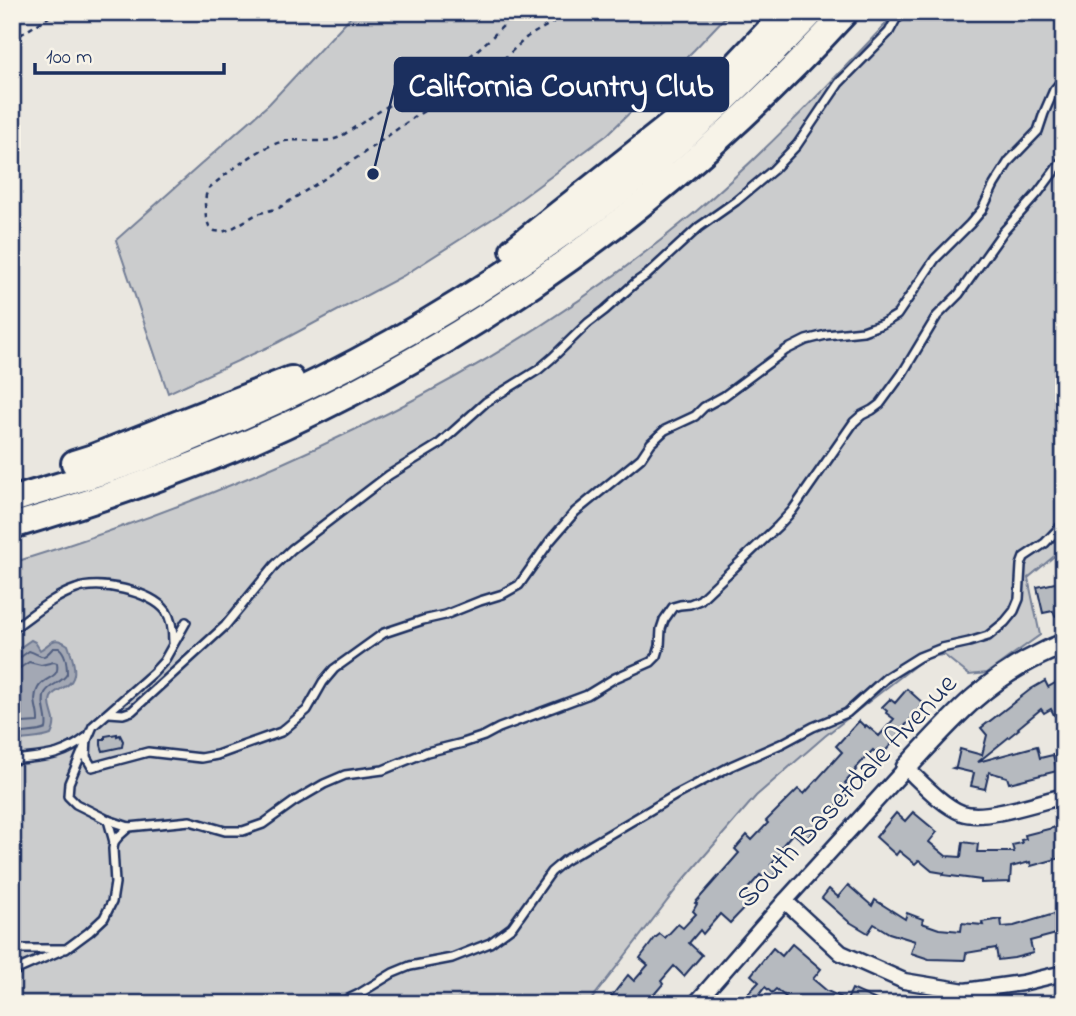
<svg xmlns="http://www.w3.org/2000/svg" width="1076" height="1016" viewBox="0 0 1076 1016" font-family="'Indie Flower',sans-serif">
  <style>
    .green { fill: #cbcccd; stroke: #737e96; stroke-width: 2 }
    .water { fill: #a3a8b4; stroke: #6d7892; stroke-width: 2 }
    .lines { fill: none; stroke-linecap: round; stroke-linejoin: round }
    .shore { stroke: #515f80; stroke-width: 2 }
    .building { fill: #b6babf; stroke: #1b2f5e; stroke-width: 2 }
    .lane-casing { stroke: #1b2f5e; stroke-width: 12 }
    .street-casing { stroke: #1b2f5e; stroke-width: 19 }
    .secondary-casing { stroke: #1b2f5e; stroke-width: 24 }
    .highway-casing { stroke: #1b2f5e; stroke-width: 30 }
    .path { stroke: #1b2f5e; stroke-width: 2.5; stroke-dasharray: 5 5; stroke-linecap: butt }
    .lane { stroke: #f7f3e8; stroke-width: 7 }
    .street { stroke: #f7f3e8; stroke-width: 14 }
    .secondary { stroke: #f7f3e8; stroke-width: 19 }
    .highway { stroke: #f7f3e8; stroke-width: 24 }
    .labels { text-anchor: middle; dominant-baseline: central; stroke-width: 5; stroke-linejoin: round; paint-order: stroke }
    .street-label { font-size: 30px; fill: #1b2f5e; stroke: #f7f3e8 }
    .leader { fill: none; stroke: #1b2f5e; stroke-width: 2.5 }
    .callout-dot { fill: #1b2f5e; stroke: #f7f3e8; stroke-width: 2.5 }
    .callout { fill: #1b2f5e; stroke: #1b2f5e; stroke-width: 2.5 }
    .callout-label { font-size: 32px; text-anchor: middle; font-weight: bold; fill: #fff }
  </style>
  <rect width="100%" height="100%" fill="#eae7e0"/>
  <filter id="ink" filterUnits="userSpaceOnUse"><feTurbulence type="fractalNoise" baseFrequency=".0143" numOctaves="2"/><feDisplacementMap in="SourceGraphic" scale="14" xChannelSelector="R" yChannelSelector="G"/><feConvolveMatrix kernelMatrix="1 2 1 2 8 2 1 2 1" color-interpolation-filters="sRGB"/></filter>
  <g filter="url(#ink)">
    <!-- green -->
    <g class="green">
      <polygon points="355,12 730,12 694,50 607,135 503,212 403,276 277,343 168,393 116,240 269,104"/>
      <path d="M897,12H1064V548L1028,578L1040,635L987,673L969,675L944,655L926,657L825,736L756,796L681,883L588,1004H12V563C256,488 496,379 693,214C766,152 831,82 897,12Z"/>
    </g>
    <!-- water -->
    <path class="water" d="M31,640L35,642L40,650C52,643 53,635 68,645C71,654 77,669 73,678C69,690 51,688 50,702C50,715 59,719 51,735C38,740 26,738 12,742V657L18,649Z"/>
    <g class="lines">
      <!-- shore -->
      <g class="shore">
        <path d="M12,660L18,659L29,651C42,655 41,662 53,648H59C66,653 67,666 67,674C62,683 50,684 45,693C40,705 49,717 46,729C35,734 24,731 12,735"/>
        <path d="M12,669L20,668L29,662L41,665L54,662L57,663C60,680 45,675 38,688C31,700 39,710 38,722L22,723L12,726"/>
      </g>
    </g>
    <!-- building -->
    <g class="building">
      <polygon points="1064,581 1064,614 1055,616 1053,611 1043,613 1037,587"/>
      <polygon points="1064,678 1064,710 1054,715 1051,709 1044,713 1041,709 1018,728 1019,729 978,762 1037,746 1040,758 1053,755 1057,771 1009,783 1007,777 989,772 985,789 971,786 974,773 953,768 956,767 960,749 982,755 987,735 981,728 1031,689 1045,681 1048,687"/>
      <polygon points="907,689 924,704 904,727 906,728 880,757 873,750 855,769 856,770 845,783 852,789 842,801 841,800 804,842 793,833 781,847 783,849 781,851 782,852 771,865 778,871 768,882 760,875 745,892 753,899 730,923 720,914 703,934 700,930 689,943 702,955 684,976 674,966 661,981 663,984 651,998 658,1004 611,1004 611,997 628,975 634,981 648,965 640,958 655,938 660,934 665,938 678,924 683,928 696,914 693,911 697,904 695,903 739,853 735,849 747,835 752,840 768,823 766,821 798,789 804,794 842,752 836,746 859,721 865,727 866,725 879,736 894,719 886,713 887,711 882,707 890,699 895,703"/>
      <polygon points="117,734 117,736 120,735 123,741 122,747 103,751 101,745 101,739 105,739 105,736"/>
      <polygon points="913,812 937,832 929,842 946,856 961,857 963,842 978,844 977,852 1014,852 1012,845 1022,843 1021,840 1026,839 1025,835 1064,825 1064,857 1031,866 1030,862 1011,867 1010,882 981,883 981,880 943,875 944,873 932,871 919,860 915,864 899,851 896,855 876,837 896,813 905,821"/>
      <polygon points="848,885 872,906 875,900 905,919 907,913 923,919 922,923 939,929 961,931 962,923 983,925 982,922 1001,919 1002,927 1014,926 1064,911 1064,932 1030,941 1033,953 1014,958 998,960 996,948 966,953 965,960 929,959 911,953 915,941 889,933 874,924 868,933 848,921 822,898 829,889 838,897"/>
      <polygon points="792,944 821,969 813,979 827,991 847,1000 852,989 885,1004 811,1004 803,998 798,1004 794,1004 776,989 772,993 765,987 752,1004 738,1004 759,982 751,975 773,948 782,956"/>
    </g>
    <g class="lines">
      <!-- lane casing -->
      <g class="lane-casing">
        <g id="lane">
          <polyline points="186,622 164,661 153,673 93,726 69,783 68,796 76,804 108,820 129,827 190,821 225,831 243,831 263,824 295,801 324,784 345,775 383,770 427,752 463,743 484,736 499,728 587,695 615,678 651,662 657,656 660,646 661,629 664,620 673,607 680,605 690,604 700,600 778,526 792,511 854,422 862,415 872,410 880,404 902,374 937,316 959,294 1003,232 1038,193 1064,158"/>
          <path d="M12,629C33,615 52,597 76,589C98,580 151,591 166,611C172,620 173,632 173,642"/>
          <polyline points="109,713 123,714 132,711 225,626 275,565 292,549 389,475 438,445 486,402 538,370 552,358 588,323 605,310 635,283 648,274 699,227 736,201 773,170 797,145 839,83 889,32 896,19 906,12"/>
          <path d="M12,760C44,756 60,758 87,737L86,757L92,767L148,752L201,758L217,755L281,732L307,710L323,682L334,669L384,633L423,620L445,615L480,601L503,594L519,585L550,541L575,512L641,458L651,443L665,430L695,416L704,407L724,396L786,350L806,340L826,335L863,331L882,324L897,315L935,259L970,224L982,210L994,185L1009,161L1038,131L1044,113L1054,90L1064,78"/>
          <polyline points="108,820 114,842"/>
          <polyline points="12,949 66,949 89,932 104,918 112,902 115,883 113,849 114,842 119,836 129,827"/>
          <polyline points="12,972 62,950"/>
          <polyline points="203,1004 220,1002 253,1004"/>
          <polyline points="338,1004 357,995 393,973 410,966 452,958 490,943 512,927 551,872 564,861 674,796 731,766 783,743 813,727 847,713 887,677 919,657 942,648 969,642 988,636 1005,622 1014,611 1019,599 1021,565 1024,557 1045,543 1064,523"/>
        </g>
      </g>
      <!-- street casing -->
      <g class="street-casing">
        <g id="street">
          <polyline points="785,901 841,953 904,981 965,991 1022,983 1064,973"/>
          <path d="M695,1004L785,901L906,768C921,782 943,806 962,813C986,821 1038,802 1064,796"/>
        </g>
      </g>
      <!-- secondary casing -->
      <g class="secondary-casing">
        <path id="secondary" d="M906,768C948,723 982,682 1039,655C1047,651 1055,647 1064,644"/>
      </g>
      <!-- highway casing -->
      <g class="highway-casing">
        <g id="highway">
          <polyline points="513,250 707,96 786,12"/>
          <polyline points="74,463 93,457 291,379"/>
          <path d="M12,500C56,486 100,474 144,458C163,451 183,442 202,434C319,386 429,326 532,255C570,229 608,202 643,173C703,123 759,68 813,12"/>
          <path d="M12,526C93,502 173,475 251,441C477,342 679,195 846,12"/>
        </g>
      </g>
      <!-- path -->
      <g class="path">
        <path d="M517,12L491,38L452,72L423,89L403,96L340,137C323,145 303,138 285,141C262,145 227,173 209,188L206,195L205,204L206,218L209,226L215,231L222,232L231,229L257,214L279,208L358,157L413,118L496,66L527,37L571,12"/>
        <polyline points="12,40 57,12"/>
      </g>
      <!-- lane -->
      <use href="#lane" class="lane"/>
      <!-- street -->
      <use href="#street" class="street"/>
      <!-- secondary -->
      <use href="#secondary" class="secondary"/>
      <!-- highway -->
      <use href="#highway" class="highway"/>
    </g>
  </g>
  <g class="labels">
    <!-- street labels -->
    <g class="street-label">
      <text transform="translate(848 792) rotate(-47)">South Basetdale Avenue</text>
    </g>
  </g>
  <!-- callouts -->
  <path class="leader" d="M373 174L395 85"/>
  <circle class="callout-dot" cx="373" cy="174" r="7"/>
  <rect class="callout" x="395" y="58" width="333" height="53" rx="7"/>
  <g class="callout-label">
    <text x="561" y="96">California Country Club</text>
  </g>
  <!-- margin -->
  <rect width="1076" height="1016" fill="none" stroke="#f7f3e8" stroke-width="42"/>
  <rect x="21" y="21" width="1034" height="974" fill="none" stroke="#1b2f5e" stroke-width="2.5" filter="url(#ink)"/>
  <!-- scale -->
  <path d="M35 63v10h189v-10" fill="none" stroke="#1b2f5e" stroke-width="3.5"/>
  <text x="46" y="63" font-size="21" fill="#1b2f5e" stroke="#f7f3e8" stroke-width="5" paint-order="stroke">100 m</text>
</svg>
